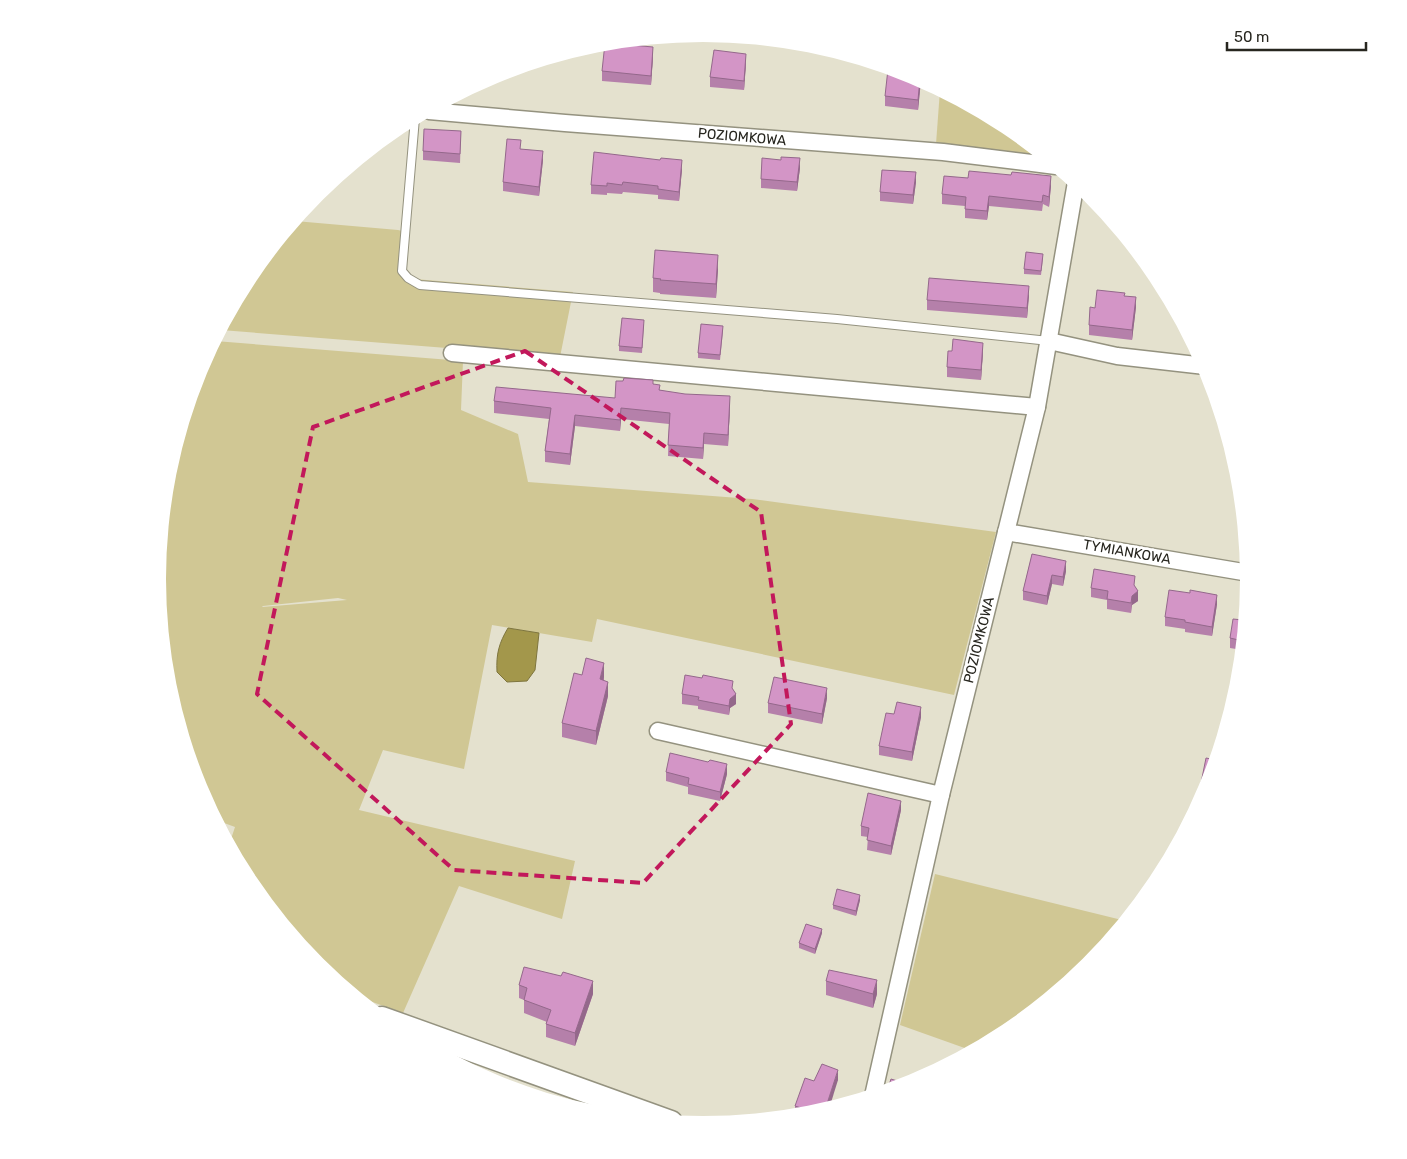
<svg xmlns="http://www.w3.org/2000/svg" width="1407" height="1159" viewBox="0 0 1407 1159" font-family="Rubik,sans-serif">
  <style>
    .green { fill: #d0c794; fill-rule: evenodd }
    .water { fill: #a3974b; stroke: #7e753e }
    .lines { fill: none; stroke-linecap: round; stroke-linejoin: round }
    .lane-casing { stroke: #94927f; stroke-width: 10 }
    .street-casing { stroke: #94927f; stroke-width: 19 }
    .secondary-casing { stroke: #94927f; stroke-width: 25 }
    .lane { stroke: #fff; stroke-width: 8 }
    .street { stroke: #fff; stroke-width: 16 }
    .secondary { stroke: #fff; stroke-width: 22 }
    .wall { fill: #b580aa }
    .shaded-wall { fill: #94688b }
    .building { fill: #d395c6; stroke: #94688b }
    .marked { fill: none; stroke: #c2185b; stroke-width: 4; stroke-dasharray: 10 6; stroke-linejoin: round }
    .labels { text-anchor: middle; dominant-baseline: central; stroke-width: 5; stroke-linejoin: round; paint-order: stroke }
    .street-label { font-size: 14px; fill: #27261f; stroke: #fff }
  </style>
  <rect width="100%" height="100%" fill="#e4e1ce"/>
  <!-- green -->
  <g class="green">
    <polygon points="940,90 1007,126 1046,158 936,144"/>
    <polygon points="295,221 398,230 410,233 404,268 414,279 573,292 560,357 221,330 250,276"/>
    <path d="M215,341L463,361L461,410L518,434L528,482L752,499L996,532L954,695L597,619L592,642L492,625L464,769L383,750L359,810L575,861L562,919L459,886L403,1013L353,995L317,965L250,882L229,845L235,827L216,820L199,788L168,686L158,579L168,473L199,370ZM338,598L347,600L262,607L263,606Z"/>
    <polygon points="935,874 1126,921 1089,966 1006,1033 973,1051 900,1025"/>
  </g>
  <!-- water -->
  <path class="water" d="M508,628L539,633L535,670L527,681L507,682L497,672C496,654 499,643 508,628Z"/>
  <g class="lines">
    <!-- lane casing -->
    <g class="lane-casing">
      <polyline id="lane" points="415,118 402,271 408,278 420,285 837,319 1049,341"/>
    </g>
    <!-- street casing -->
    <g class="street-casing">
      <g id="street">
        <polyline points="429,111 565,123 943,152 1056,166"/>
        <polyline points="1049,341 1117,356 1205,366"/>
        <polyline points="452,353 1037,407"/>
        <polyline points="1006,532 1249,573"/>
        <polyline points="658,731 941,795"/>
        <polyline points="873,1096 941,795 1037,407 1076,182"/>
      </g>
    </g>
    <!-- secondary casing -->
    <g class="secondary-casing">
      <polyline id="secondary" points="382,1018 671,1122"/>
    </g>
    <!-- lane -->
    <use href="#lane" class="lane"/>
    <!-- street -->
    <use href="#street" class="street"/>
    <!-- secondary -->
    <use href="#secondary" class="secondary"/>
  </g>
  <!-- wall -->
  <g class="wall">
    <polygon points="621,42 621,44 653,57 651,85 602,81 602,71"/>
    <polygon points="746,63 744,90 710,87 710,77"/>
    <polygon points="921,80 918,110 885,106 885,96"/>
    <polygon points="461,131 460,163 423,160 423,151"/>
    <polygon points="521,149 543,160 539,196 503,191 503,182"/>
    <polygon points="800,168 797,191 761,188 761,179"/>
    <polygon points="682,169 679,201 658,199 658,195 623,192 622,194 607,193 607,195 591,194 591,185"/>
    <polygon points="916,182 913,204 880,201 880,192"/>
    <polygon points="1051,185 1049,207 1043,204 1042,211 989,206 987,220 965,218 965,206 942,204 942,194"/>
    <polygon points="1043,258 1041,275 1024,274 1024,269"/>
    <polygon points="718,269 716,298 660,294 660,293 653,292 653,278"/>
    <polygon points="1029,295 1027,318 927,310 927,300"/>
    <polygon points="1125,296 1136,307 1132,340 1089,335 1089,325 1095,308"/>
    <polygon points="644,324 642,353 619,351 619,346"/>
    <polygon points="723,331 720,360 698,358 698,353"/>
    <polygon points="983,352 981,380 947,377 947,367"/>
    <polygon points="653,384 660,390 730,407 728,446 704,444 703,459 668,456 669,424 621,419 620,431 575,426 570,465 545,462 545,451 549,419 494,413 494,401 615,398"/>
    <polygon points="1032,554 1066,571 1063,586 1052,584 1047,605 1023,600 1023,591"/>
    <polygon points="1135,587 1138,601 1132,605 1131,613 1107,609 1107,600 1091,597 1091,588"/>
    <polygon points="1217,604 1212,636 1185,632 1185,629 1165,626 1165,617"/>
    <polygon points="1246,614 1242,650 1230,648 1230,638 1243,620"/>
    <polygon points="582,675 604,677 604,680 608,696 596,745 562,737 562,723"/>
    <polygon points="733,689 736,704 730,708 729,715 698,709 698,706 682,704 682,694"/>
    <polygon points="827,698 822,724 768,713 768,703"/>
    <polygon points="894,714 921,717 912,761 879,755 879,746"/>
    <polygon points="666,772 727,774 720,801 688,794 688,787 666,781"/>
    <polygon points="1208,789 1198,806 1198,798"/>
    <polygon points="901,810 891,855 867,850 868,837 861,836 861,826"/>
    <polygon points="860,900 856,916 833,909 833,905"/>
    <polygon points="822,933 815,954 799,948 799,943"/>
    <polygon points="826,981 877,994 873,1008 826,995"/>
    <polygon points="519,985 593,994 575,1046 546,1037 546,1024 547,1022 524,1013 524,1000 519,998"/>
    <polygon points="838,1080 810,1115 797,1116 795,1115 795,1106 814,1081"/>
  </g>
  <!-- shaded-wall -->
  <g class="shaded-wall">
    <polygon points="653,47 653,57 651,85 651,76"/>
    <polygon points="746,54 746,63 744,90 744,81"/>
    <polygon points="920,79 921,80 918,110 918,100"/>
    <polygon points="543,151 543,160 539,196 539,187"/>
    <polygon points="800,158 800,168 797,191 797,182"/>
    <polygon points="682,160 682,169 679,201 679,192"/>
    <polygon points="916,172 916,182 913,204 913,195"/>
    <polygon points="1051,176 1051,185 1049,207 1049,197"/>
    <polygon points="989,196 989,206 987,220 987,211"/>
    <polygon points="718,255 718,269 716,298 716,284"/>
    <polygon points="1029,286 1029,295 1027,318 1027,308"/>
    <polygon points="1136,297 1136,307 1132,340 1132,330"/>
    <polygon points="983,343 983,352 981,380 981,370"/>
    <polygon points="730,396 730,407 728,446 728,435"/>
    <polygon points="621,408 621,419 620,431 620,420"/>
    <polygon points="575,415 575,426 570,465 570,454"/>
    <polygon points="704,433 704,444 703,459 703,448"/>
    <polygon points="1066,561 1066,571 1063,586 1063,577"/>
    <polygon points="1052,575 1052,584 1047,605 1047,596"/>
    <polygon points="1138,591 1138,601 1132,605 1131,613 1132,596"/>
    <polygon points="1217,595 1217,604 1212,636 1212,627"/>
    <polygon points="604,663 604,677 600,693 600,679"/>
    <polygon points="608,682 608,696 596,745 596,731"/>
    <polygon points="827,688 827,698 822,724 822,714"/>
    <polygon points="736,694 736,704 730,708 729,715 729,706 730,699"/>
    <polygon points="921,707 921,717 912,761 912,752"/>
    <polygon points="727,764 727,774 720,801 720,792"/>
    <polygon points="901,801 901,810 891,855 891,846"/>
    <polygon points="860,895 860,900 856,916 856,911"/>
    <polygon points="822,929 822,933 815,954 815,949"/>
    <polygon points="877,980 877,994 873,1008 873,994"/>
    <polygon points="593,981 593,994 575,1046 575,1033"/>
    <polygon points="838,1070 838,1080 829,1109 825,1110"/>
  </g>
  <!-- building -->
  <g class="building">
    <polygon points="620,42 620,44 653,47 651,76 602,71 605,43"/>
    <polygon points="714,50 746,54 744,81 710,77"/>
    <polygon points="888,69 894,70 913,75 920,79 918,100 885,96"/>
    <polygon points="424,129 461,131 460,154 423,151"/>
    <polygon points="507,139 521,140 520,149 543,151 539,187 503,182"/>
    <polygon points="594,152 660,160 661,158 682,160 679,192 658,189 658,186 623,182 622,185 607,183 607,186 591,185"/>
    <polygon points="781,157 800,158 797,182 761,179 762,158 781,160"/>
    <polygon points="882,170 916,172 913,195 880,192"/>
    <polygon points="969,171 1011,175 1012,172 1051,176 1049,197 1043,195 1042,202 989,196 987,211 965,209 966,197 942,194 944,176 968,178"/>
    <polygon points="655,250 718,255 716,284 660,280 661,279 653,278"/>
    <polygon points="1026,252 1043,254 1041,271 1024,269"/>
    <polygon points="929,278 1029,286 1027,308 927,300"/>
    <polygon points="1097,290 1125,293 1124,296 1136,297 1132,330 1089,325 1090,307 1095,308"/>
    <polygon points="622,318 644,320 642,348 619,346"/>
    <polygon points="701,324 723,326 720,355 698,353"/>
    <polygon points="953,339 983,343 981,370 947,367 948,351 952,351"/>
    <polygon points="624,378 653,380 653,384 660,385 659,390 685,394 730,396 728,435 704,433 703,448 668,445 670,413 621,408 620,420 575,415 570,454 545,451 551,408 494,401 496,387 615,398 616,381 623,381"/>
    <polygon points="1032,554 1066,561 1063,577 1052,575 1047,596 1023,591"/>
    <polygon points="1094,569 1135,576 1134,585 1138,591 1132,596 1131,603 1107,599 1108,591 1091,588"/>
    <polygon points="1169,590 1190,593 1190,590 1217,595 1212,627 1185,622 1185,620 1165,617"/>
    <polygon points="1244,614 1246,614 1243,641 1230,638 1233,619 1243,620"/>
    <polygon points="586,658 604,663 600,679 608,682 596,731 562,723 574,673 582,675"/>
    <polygon points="685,675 702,678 703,675 733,681 732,688 736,694 730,699 729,706 698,700 699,697 682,694"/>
    <polygon points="774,677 827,688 822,714 768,703"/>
    <polygon points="897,702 921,707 912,752 879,746 886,713 894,714"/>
    <polygon points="670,753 708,762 710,760 727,764 720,792 688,784 689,778 666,772"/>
    <polygon points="1206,758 1216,760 1208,789 1202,799 1198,798"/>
    <polygon points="868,793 901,801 891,846 867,840 869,828 861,826"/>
    <polygon points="837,889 860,895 856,911 833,905"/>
    <polygon points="806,924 822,929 815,949 799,943"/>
    <polygon points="524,967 561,976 563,972 593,981 575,1033 546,1024 551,1010 524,1000 527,988 519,985"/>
    <polygon points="829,970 877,980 873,994 826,981"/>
    <polygon points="822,1064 838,1070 825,1110 810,1115 798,1115 801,1108 795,1106 805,1078 814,1081"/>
    <polygon points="891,1079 907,1084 906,1086 887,1091"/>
  </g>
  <!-- marked area -->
  <path class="marked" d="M525,351L761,512L791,724L643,883L454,870L257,694L313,427Z"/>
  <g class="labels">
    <!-- street labels -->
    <g class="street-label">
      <text transform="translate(742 137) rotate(5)">POZIOMKOWA</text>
      <text transform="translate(1127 552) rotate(10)">TYMIANKOWA</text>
      <text transform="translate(979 640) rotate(-76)">POZIOMKOWA</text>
    </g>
  </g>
  <!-- crop -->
  <path d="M0 0H1407V1159H0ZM166 579a537 537 0 1 1 1074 0a537 537 0 1 1-1074 0Z" fill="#fff" fill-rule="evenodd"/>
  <!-- scale -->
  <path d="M1227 42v8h139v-8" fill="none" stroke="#27261f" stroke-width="2.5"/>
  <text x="1234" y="42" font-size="15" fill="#27261f" stroke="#ffffff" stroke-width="4" paint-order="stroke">50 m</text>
</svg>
